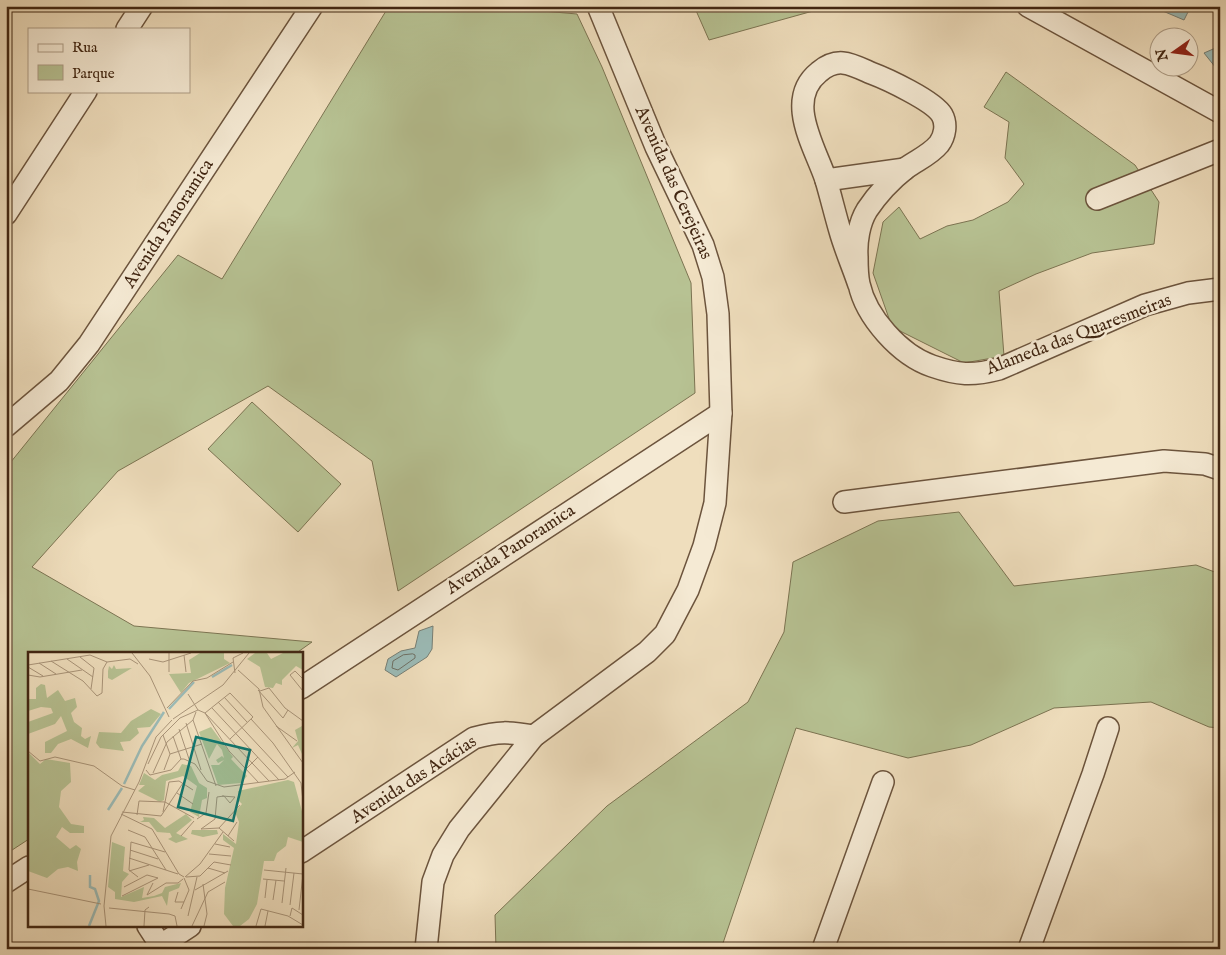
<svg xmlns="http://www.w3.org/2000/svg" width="1226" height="955" viewBox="0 0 1226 955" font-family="'IM FELL English',serif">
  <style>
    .green { fill: #b7c293; stroke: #7c7452 }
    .water { fill: #9bbbb7; stroke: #777f75 }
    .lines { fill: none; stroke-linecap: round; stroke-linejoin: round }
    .shore { stroke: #6e7064; stroke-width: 1 }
    .minor-casing { stroke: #6c543d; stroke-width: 24 }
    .minor { stroke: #f5ead4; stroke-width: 21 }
    .labels { text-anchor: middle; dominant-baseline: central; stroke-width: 5; stroke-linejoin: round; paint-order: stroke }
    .street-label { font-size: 18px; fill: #412612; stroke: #f5ead4 }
    .inset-river { fill: none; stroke: #9bbbb7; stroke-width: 2.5 }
    .inset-road { fill: none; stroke: #a99479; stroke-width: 1 }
    .view { fill: #0f766e; fill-opacity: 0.15; stroke: #0f766e; stroke-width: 2.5 }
    .inset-edge { fill: none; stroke: #412612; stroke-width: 2.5 }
  </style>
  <rect width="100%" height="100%" fill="#efdebd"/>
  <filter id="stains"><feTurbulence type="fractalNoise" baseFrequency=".004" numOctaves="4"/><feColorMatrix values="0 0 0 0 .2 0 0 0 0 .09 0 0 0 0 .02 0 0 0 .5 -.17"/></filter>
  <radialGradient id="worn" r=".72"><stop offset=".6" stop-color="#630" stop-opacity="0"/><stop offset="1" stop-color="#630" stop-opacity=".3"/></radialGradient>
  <!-- green -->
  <g class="green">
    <polygon points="389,6 526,6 531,10 577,14 602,67 691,283 695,393 398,591 372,461 268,386 118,471 32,567 134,626 312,642 295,654 29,654 29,839 6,854 6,468 178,255 222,279"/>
    <polygon points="694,6 831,6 709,40"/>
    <polygon points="1006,72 1135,165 1159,202 1154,244 1092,253 1036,274 999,291 1004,356 964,363 892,327 873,273 883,222 899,207 920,239 947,226 973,220 1008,202 1024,184 1005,158 1009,122 984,107"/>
    <polygon points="252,402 341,484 298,532 208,449"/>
    <polygon points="959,512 1014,586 1196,565 1220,574 1220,728 1209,727 1151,702 1054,708 971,745 908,758 796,728 721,949 496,949 495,915 607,806 748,702 784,632 793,562 878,521"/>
  </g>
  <!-- water -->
  <g class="water">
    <polygon points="1151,6 1191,6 1184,20"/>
    <polygon points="1220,46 1220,73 1204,53"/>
    <polygon points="433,626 432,649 427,657 396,677 385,670 388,659 401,651 415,648 419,631"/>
  </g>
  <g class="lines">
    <!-- shore -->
    <polygon class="shore" points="413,654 415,655 415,658 398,670 392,668 393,661 403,655"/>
    <!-- minor casing -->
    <g class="minor-casing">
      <g id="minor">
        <polyline points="1028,6 1220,112"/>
        <polyline points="127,29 142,6"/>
        <polyline points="826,180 905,169"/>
        <polyline points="1097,199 1220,150"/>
        <polyline points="6,214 86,91"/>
        <path d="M859,285C853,267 845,249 840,231C835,214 831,197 826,180C815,147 784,100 819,72C838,56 851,64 871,73C887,79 934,101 942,115C947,124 945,136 939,144C930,155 917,160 906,168C892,179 877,195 867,210C859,223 856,242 857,257C857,266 857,275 859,284C866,317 900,355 932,366C958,375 972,376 999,369L1145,305L1188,293L1220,289"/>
        <polyline points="6,426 59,381 89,344 312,6"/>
        <polyline points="844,502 1164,461 1205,464 1220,469"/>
        <polyline points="301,688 721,413"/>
        <path d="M301,852L474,738C499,731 509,732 534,736"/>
        <polyline points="6,882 29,867"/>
        <polyline points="148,926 163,949"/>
        <polyline points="155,949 190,926"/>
        <polyline points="426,949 433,882 443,855 459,829 534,736 647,652 665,634 688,590 704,546 715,503 721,413 718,314 713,277 703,245 656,147 598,6"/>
        <polyline points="823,949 883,782"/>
        <polyline points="1029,949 1093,774 1108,728"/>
      </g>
    </g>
    <!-- minor -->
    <use href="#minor" class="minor"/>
  </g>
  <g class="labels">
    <!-- street labels -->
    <g class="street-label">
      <text transform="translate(673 183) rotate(66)">Avenida das Cerejeiras</text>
      <text transform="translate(169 224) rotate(-57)">Avenida Panoramica</text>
      <text transform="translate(1079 335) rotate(-21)">Alameda das Quaresmeiras</text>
      <text transform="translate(511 550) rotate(-33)">Avenida Panoramica</text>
      <text transform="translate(414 780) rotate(-33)">Avenida das Acácias</text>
    </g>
  </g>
  <!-- overview -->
  <g transform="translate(28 652)">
    <rect width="275" height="275" fill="#efdebd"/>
    <path d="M172,1H196V7L202,11L161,31L153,41L141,22L163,21L161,8ZM227,1H239L243,7L255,1H275V18L268,14L254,28V33L248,31L245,36L237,35L232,15L219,7ZM86,13L88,17L104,16L84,28L80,26V19L81,14L84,17ZM13,32L17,33L19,46L30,38L37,49L47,46L49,55L43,61L46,70L54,76L53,84L57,87L63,84L60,96L43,87L30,92L23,101H17V90L39,79L33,64L27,72L0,82V70L25,61L23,56L13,55L0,59V47H8V36ZM123,57L133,62L122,75L109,76L111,81L102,89L92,90L96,99L72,96L68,91L71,80L93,81L103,69ZM274,74L275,101L274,102L270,93L264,96L270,89L267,78ZM183,75L205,105L203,107L219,124L213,131L190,133L183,113H191L196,108L190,111L188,108L194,104L196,106L194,98L189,92L181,107L171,80ZM0,100L12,112L18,107L42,111L43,130L33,139L31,155L43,172L56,174V181H42L34,175L28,185L42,197L48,193L53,197L49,210L50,219L40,215L30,217L19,226L0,219ZM154,112L163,114L171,131L179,136V146L174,148L171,165L162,160L169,134L155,124L138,129L136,148L132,150L110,139L117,133H111L116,121L127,128L134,123L150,119ZM260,128L266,130L275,163V190L260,185L258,194L249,201L246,209H236L229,252L221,267L212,274H205L196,262L197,236L206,196L195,188V182L208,192L211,170L207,160L214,152L210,148V139ZM158,162L164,168L148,181L160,187L148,191L140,187L144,185L142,181L129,180L121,170H112L116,168L115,165L126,166L137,176ZM164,178H189L190,182L175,185L163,182ZM84,190L97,195L95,219L101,222L94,230L93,245L116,235L114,246L126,244L134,241L137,235L153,231L151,236L141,240L139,254L134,244L106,250L87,247V240L80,235Z" fill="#b7c293"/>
    <path class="inset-river" d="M184,25L204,13M141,57L166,30M96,132L114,94L136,60M80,158L94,136M61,274L71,249L67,237L62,235V223"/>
    <path class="inset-road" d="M104,1L122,24L141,65M156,3L158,20M52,5L66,16L63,37M39,7L65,25M121,7L135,10L163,1M23,9L55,29L69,44L74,41L75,17L79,10M11,11L28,22M0,13L62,3L79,10L102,7L110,12M0,15L15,24M210,18L231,37L235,55L275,111M141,20V1M207,21L205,6L215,1M0,23L12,25L54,18M275,27L267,19L262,23L275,39M230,38L255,66L260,58M232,39L241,36L257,56L275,69M196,45L219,70M190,50L260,125M139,56L165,29L179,26L205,10M184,56L251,128M170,58L177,61L201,99L231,131M168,60L165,68L188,134M145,67L195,33L221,1M223,67L245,91L273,131M158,71L173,118M248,74L269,89M151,77L162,110M135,83L142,102M145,84L153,107M202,87L225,65L202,41L177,61L241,129M0,99L12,109L27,105L66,114L94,134L107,138M142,102L174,92M120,112L133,85L152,66L170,58L160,42M218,117L230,105M118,118L122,123L143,118L153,107H156L167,112L179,129L196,135L257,127L267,120M136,118L142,102M125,121L139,90L165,68M273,131L275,149M149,141L165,152M94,160L133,164L155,131M135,160L141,130L151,129L165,138M93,162L124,177L151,222L156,225M109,163L111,149L137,150L166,166M169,167L178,161L181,140M173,177L187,167L189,145L196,144L202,151L207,145L194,144M173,177L191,176M100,178L117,185L138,218M153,184L166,169M200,184L209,170M206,189L191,176L212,153M187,192L202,195M102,198L130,207M181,202L203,204M101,206L150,222M180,216L197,221M236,218L275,222M101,219L121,213M110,225L101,218L103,190L137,200M157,225L172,212L195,180M158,225L172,224L186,210L203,213M235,227L256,229M125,231L119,243L138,231H150L155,227M175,232L179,262L176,274M0,237L73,252M167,238L200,219M150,240L147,250H156M94,244L130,226L119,223L96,235M237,246L239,228M245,248L248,228M254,251L258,216M262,253L266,221M81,256L141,262L147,264L149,274M153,257L161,238L156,226M271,258L275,222M160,264L169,225M262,264L264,256L275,263M78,274L76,254L83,184L111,130L128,85L144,68M116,274L117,258L121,255M164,274L180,240L197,230M228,274L233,257L260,264L275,273M237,274L240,259"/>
    <path class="view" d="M168,85L222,98L205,169L150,155Z"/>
    <rect width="275" height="275" class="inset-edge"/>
  </g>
  <!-- margin -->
  <rect width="1226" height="955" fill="none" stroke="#efdebd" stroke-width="25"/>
  <rect x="8" y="8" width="1211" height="940" fill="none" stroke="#412612" stroke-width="2.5"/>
  <rect x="12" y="12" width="1201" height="930" fill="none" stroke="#412612"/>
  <!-- legend -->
  <rect x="28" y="28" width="162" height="65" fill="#f5ead4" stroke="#ad9c86"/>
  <rect x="38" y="44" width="25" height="8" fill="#f5ead4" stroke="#ad9c86"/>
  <text x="72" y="52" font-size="15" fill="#412612">Rua</text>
  <rect x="38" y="65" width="25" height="15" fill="#b7c293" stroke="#ad9c86"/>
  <text x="72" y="78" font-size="15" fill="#412612">Parque</text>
  <!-- north arrow -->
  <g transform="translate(1174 52) rotate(256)"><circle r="24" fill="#f5ead4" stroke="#ad9c86"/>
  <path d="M0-4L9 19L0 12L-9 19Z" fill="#8f2418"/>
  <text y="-8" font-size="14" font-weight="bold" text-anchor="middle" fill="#412612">N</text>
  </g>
  <rect width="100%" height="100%" filter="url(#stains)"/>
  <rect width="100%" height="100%" fill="url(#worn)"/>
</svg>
